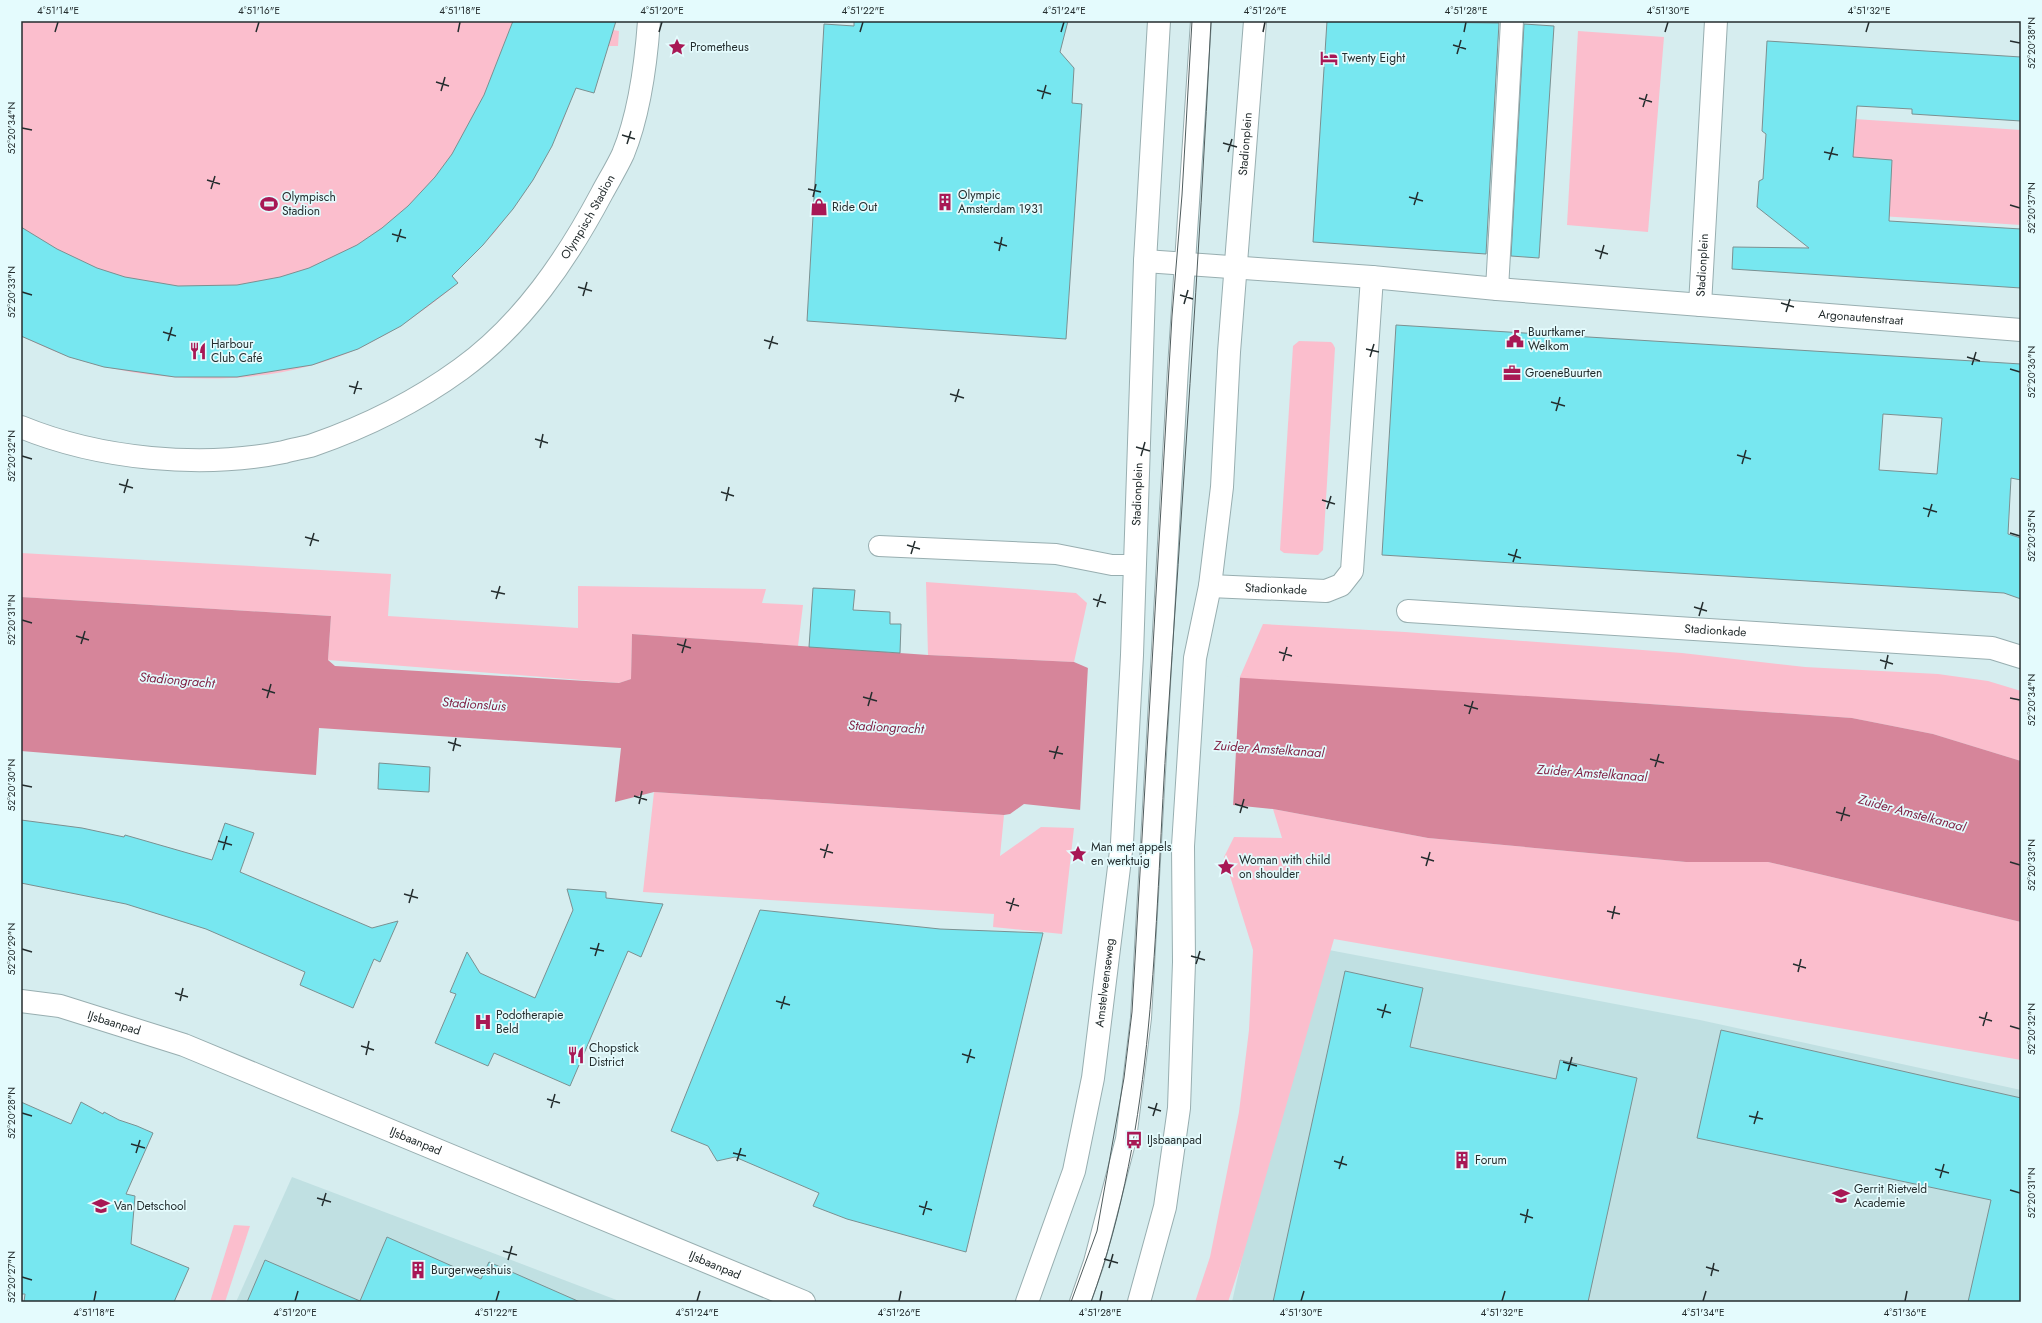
<svg xmlns="http://www.w3.org/2000/svg" width="2042" height="1323" viewBox="0 0 2042 1323" font-family="Jost,sans-serif">
  <style>
    .built { fill: #c0e0e2 }
    .green { fill: #fbbecd }
    .water { fill: #d6859a }
    .pier { fill: #d6edef }
    .building { fill: #77e7f0; stroke: #7b9091; fill-rule: evenodd }
    .lines { fill: none; stroke-linecap: round; stroke-linejoin: round }
    .service-casing { stroke: #98aeb0; stroke-width: 22 }
    .pedestrian-casing { stroke: #98aeb0; stroke-width: 24 }
    .minor-casing { stroke: #98aeb0; stroke-width: 24 }
    .secondary-casing { stroke: #98aeb0; stroke-width: 24 }
    .service { stroke: #fff; stroke-width: 20 }
    .pedestrian { stroke: #fff; stroke-width: 22 }
    .minor { stroke: #fff; stroke-width: 22 }
    .secondary { stroke: #fff; stroke-width: 22 }
    .tram { stroke: #4f5c5d; stroke-width: 1 }
    .ticks { fill: none; stroke: #242d2e; stroke-width: 1.5 }
    .labels { text-anchor: middle; dominant-baseline: central; stroke-width: 3.5; stroke-linejoin: round; paint-order: stroke }
    .poi-label { font-size: 12px; fill: #242d2e; stroke: #e4fbfd; text-anchor: start }
    .street-label { font-size: 12px; fill: #242d2e; stroke: #e4fbfd }
    .water-label { font-size: 13px; font-style: italic; fill: #812144; stroke: #e4fbfd }
    .neatline { fill: none; stroke: #242d2e; stroke-width: 1.5 }
    .ticks-label { font-size: 10px; text-anchor: middle; fill: #242d2e }
  </style>
  <rect width="100%" height="100%" fill="#d6edef"/>
  <!-- built -->
  <g class="built">
    <polygon points="1313,947 1700,1020 2021,1090 2021,1302 1232,1302"/>
    <polygon points="292,1177 622,1302 236,1302"/>
  </g>
  <!-- green -->
  <g class="green">
    <path d="M21,21H606L613,30L619,31L618,46H599L581,71L561,126L533,180L495,232L452,275L458,283C428,308 396,331 360,348C277,386 173,386 86,362C63,356 42,346 21,336Z"/>
    <polygon points="1578,31 1664,37 1648,232 1567,225"/>
    <polygon points="1824,117 2021,130 2021,225 1818,212"/>
    <polygon points="1299,341 1331,342 1333,344 1335,348 1323,550 1318,555 1284,553 1280,550 1293,346"/>
    <polygon points="21,553 391,574 388,616 578,628 578,586 766,589 762,603 803,605 798,646 632,634 631,679 619,683 328,660 331,616 21,597"/>
    <polygon points="926,582 1076,593 1087,603 1074,662 928,655"/>
    <polygon points="1263,624 1405,632 1682,653 1805,667 1938,674 1988,681 2021,691 2021,761 1933,734 1852,718 1621,702 1239,679"/>
    <polygon points="654,792 1004,815 1000,856 1041,827 1074,828 1062,934 993,927 994,914 643,892"/>
    <polygon points="1273,809 1428,838 1686,862 1768,862 2021,922 2021,1060 1334,939 1240,1266 1228,1302 1195,1302 1210,1257 1239,1112 1249,1030 1253,950 1224,857 1234,837 1282,838"/>
    <polygon points="234,1225 250,1226 225,1302 210,1302"/>
  </g>
  <!-- water -->
  <polygon class="water" points="21,597 331,616 328,660 335,666 619,683 631,679 632,634 928,655 1074,662 1088,668 1621,702 1852,718 1933,734 2021,761 2021,922 1768,862 1686,862 1428,838 1273,809 1233,805 1122,801 1081,810 1024,804 1010,814 1004,815 654,792 615,802 621,748 319,728 316,775 21,751"/>
  <!-- pier -->
  <polygon class="pier" points="1088,666 1240,677 1233,807 1122,803 1080,812"/>
  <!-- building -->
  <g class="building">
    <polygon points="513,21 616,21 594,93 576,88 552,146 533,180 513,209 483,245 452,276 458,283 401,326 358,349 312,365 237,377 175,377 104,367 69,357 21,336 21,227 57,249 97,268 125,277 178,286 237,285 280,277 309,268 357,245 382,228 408,206 435,177 452,154 484,95"/>
    <polygon points="854,21 1068,21 1060,52 1074,68 1072,103 1082,104 1066,339 807,321 824,24 854,26"/>
    <polygon points="1327,21 1499,23 1486,254 1313,242"/>
    <polygon points="1524,24 1554,26 1539,258 1511,256"/>
    <polygon points="1767,41 2021,57 2021,121 1912,114 1912,109 1857,106 1853,157 1892,160 1889,221 2021,229 2021,288 1732,269 1733,247 1809,248 1757,207 1759,181 1763,179 1766,134 1762,131"/>
    <path d="M1396,325L2021,364V480L2011,478L2008,534L2021,538V599L2004,593L1382,555ZM1883,414L1942,418L1937,474L1879,470Z"/>
    <polygon points="813,588 855,590 853,610 890,612 890,624 901,624 900,653 809,647"/>
    <polygon points="379,763 430,767 429,792 378,789"/>
    <polygon points="21,820 82,828 124,837 125,835 212,860 225,823 254,833 240,872 372,928 398,921 380,962 374,959 353,1008 300,985 305,972 206,929 126,904 21,883"/>
    <polygon points="567,889 606,892 606,898 663,904 641,957 628,951 570,1086 494,1053 488,1066 435,1043 456,994 450,992 467,952 480,973 535,998 573,910"/>
    <polygon points="760,910 940,929 1043,933 966,1252 847,1219 813,1206 819,1193 735,1157 717,1161 708,1146 671,1131"/>
    <polygon points="1345,971 1423,988 1410,1047 1556,1079 1560,1060 1637,1078 1588,1302 1273,1302"/>
    <polygon points="1721,1030 2021,1098 2021,1302 1968,1302 1991,1200 1697,1138"/>
    <polygon points="21,1102 71,1124 81,1102 103,1114 104,1112 119,1120 137,1126 153,1133 126,1194 135,1196 131,1244 189,1268 174,1302 24,1302 25,1294 21,1294"/>
    <polygon points="387,1237 481,1279 489,1262 580,1302 247,1302 265,1260 360,1301"/>
  </g>
  <g class="lines">
    <!-- service casing -->
    <g class="service-casing">
      <g id="service">
        <polyline points="879,546 1056,554 1112,565 1135,565"/>
        <polyline points="1080,1302 1094,1262 1126,1139 1141,1018 1178,368 1201,21"/>
      </g>
    </g>
    <!-- pedestrian casing -->
    <g class="pedestrian-casing">
      <polyline id="pedestrian" points="1497,289 1512,21"/>
    </g>
    <!-- minor casing -->
    <g class="minor-casing">
      <g id="minor">
        <path id="s1" d="M1145,261L1372,277L1497,289L2021,330"/>
        <path id="s2" d="M1700,305L1716,21"/>
        <path id="s3" d="M21,427C99,459 201,469 284,452C293,449 304,448 313,445C365,427 417,401 461,369C523,324 567,259 602,193C609,180 617,167 623,154C639,115 646,63 649,21"/>
        <path id="s4" d="M1210,586L1326,591L1341,585L1352,571L1372,277"/>
        <path id="s5" d="M1408,611L1992,648L2021,657"/>
        <path id="s6" d="M21,1001L60,1006L184,1045L804,1302"/>
      </g>
    </g>
    <!-- secondary casing -->
    <g class="secondary-casing">
      <g id="secondary">
        <path id="s7" d="M1027,1302L1074,1171L1093,1078L1122,843L1132,655L1145,261L1159,21"/>
        <path id="s8" d="M1139,1302L1165,1207L1179,1108L1184,962L1183,846L1195,658L1210,586L1222,487L1229,352L1255,21"/>
      </g>
    </g>
    <!-- service -->
    <use href="#service" class="service"/>
    <!-- pedestrian -->
    <use href="#pedestrian" class="pedestrian"/>
    <!-- minor -->
    <use href="#minor" class="minor"/>
    <!-- secondary -->
    <use href="#secondary" class="secondary"/>
    <!-- tram -->
    <g class="tram">
      <polyline points="1071,1302 1097,1231 1124,1078 1132,1012 1172,316 1182,195 1192,21"/>
      <path d="M1091,1302C1156,1124 1154,932 1166,746C1182,504 1199,263 1211,21"/>
    </g>
  </g>
  <!-- ticks -->
  <path class="ticks" d="M55,32L58,22M256,32L259,22M458,32L460,22M659,32L662,22M860,32L863,22M1061,32L1064,22M1263,32L1265,22M1464,32L1466,22M1665,32L1668,22M1866,32L1869,22M2010,41L2020,43M1453,45L1466,49M1457,54L1461,40M436,82L449,86M1037,90L1051,94M441,91L445,77M1639,98L1652,102M1042,99L1046,85M1643,107L1647,94M22,128L32,130M622,135L635,139M1223,143L1237,147M627,144L631,131M1228,152L1232,139M1824,152L1838,155M1829,160L1833,147M207,180L220,184M211,189L215,176M808,189L821,192M813,197L816,184M1409,197L1423,201M1414,205L1418,192M2010,205L2020,208M392,234L406,238M397,242L401,229M994,242L1007,246M1595,250L1608,254M999,251L1002,237M1600,259L1604,245M578,287L592,291M22,292L32,295M1180,295L1193,299M583,296L587,282M1781,303L1794,307M1184,304L1188,290M1786,312L1790,299M163,332L176,336M764,340L778,344M168,341L172,327M769,349L773,336M1366,349L1379,352M1370,357L1374,344M1967,357L1980,361M1972,365L1976,352M2010,369L2020,372M349,386L362,389M354,394L358,381M950,394L964,398M955,402L959,389M1551,402L1565,406M1556,411L1560,397M535,439L548,443M1136,447L1150,451M540,448L543,434M1737,455L1751,459M22,456L32,459M1141,456L1145,442M1742,464L1746,450M119,484L133,488M721,492L734,496M124,493L128,479M1322,500L1335,504M726,501L729,487M1923,508L1937,512M1327,509L1331,496M1928,517L1932,504M2010,533L2020,536M305,537L319,541M907,545L920,549M310,546L314,533M911,554L915,541M1508,554L1521,558M1513,562L1517,549M491,591L505,594M496,599L500,586M1093,599L1106,603M1097,607L1101,594M1694,607L1707,611M1699,616L1703,602M22,620L32,623M76,636L89,640M81,644L85,631M677,644L691,648M1279,652L1292,656M682,653L686,639M1880,660L1893,664M1283,661L1287,647M1885,669L1888,655M262,689L275,693M863,697L877,701M267,698L271,684M2010,698L2020,700M1464,705L1478,709M868,706L872,692M1469,714L1473,701M448,742L461,746M453,751L456,738M1049,751L1063,754M1054,759L1058,746M1650,759L1664,763M1655,767L1659,754M22,785L32,787M634,796L647,800M639,804L642,791M1235,804L1248,808M1836,812L1850,816M1240,813L1244,799M1841,821L1845,807M218,841L232,845M820,849L833,853M223,850L227,836M1421,857L1434,861M824,858L828,844M2010,862L2020,865M1426,866L1430,852M404,894L418,898M1006,902L1019,906M409,903L413,889M1010,911L1014,898M1607,911L1620,914M1612,919L1615,906M590,948L604,951M22,949L32,952M595,956L599,943M1191,956L1205,960M1196,964L1200,951M1793,964L1806,968M1798,972L1801,959M175,993L188,997M180,1001L183,988M776,1001L790,1005M781,1009L785,996M1377,1009L1391,1013M1979,1017L1992,1021M1382,1018L1386,1004M1983,1026L1987,1012M2010,1026L2020,1029M361,1046L374,1050M962,1054L975,1058M366,1055L369,1041M1563,1062L1577,1066M967,1063L971,1049M1568,1071L1572,1057M547,1099L560,1103M1148,1107L1161,1111M551,1108L555,1094M22,1113L32,1116M1153,1116L1157,1103M1749,1116L1763,1119M1754,1124L1758,1111M131,1144L145,1148M136,1153L140,1140M733,1153L746,1156M737,1161L741,1148M1334,1161L1347,1165M1339,1169L1343,1156M1935,1169L1949,1173M1940,1178L1944,1164M2010,1190L2020,1193M317,1198L331,1202M322,1206L326,1193M919,1206L932,1210M1520,1214L1533,1218M923,1215L927,1201M1525,1223L1528,1209M503,1251L517,1255M1104,1259L1118,1263M508,1260L512,1246M1706,1267L1719,1271M1109,1268L1113,1254M1711,1276L1714,1263M22,1277L32,1280M94,1301L96,1291M295,1301L298,1291M496,1301L499,1291M697,1301L700,1291M899,1301L901,1291M1100,1301L1102,1291M1301,1301L1304,1291M1502,1301L1505,1291M1703,1301L1706,1291M1905,1301L1907,1291"/>
  <!-- icons -->
  <defs>
    <g id="sight-bare" transform="scale(1.38)"><path d="M0-6L1.8-2.2L6-1.7L2.9 1.2L3.7 5.4L0 3.3L-3.7 5.4L-2.9 1.2L-6-1.7L-1.8-2.2Z" fill="#a81855" stroke="#e4fbfd" stroke-width="2.5" paint-order="stroke"/></g>
    <g id="hotel-bare" transform="scale(1.38)"><path d="M-6-4.5h1.5V1H6V5H4.5V3h-9V5H-6ZM-4 0a1.8 1.8 0 1 1 3.6 0ZM.5 0V-2.5h3Q6-2.5 6 0Z" fill="#a81855" stroke="#e4fbfd" stroke-width="2.5" paint-order="stroke"/></g>
    <g id="building-bare" transform="scale(1.38)"><path d="M-4-6H4V6H1V3H-1V6H-4ZM-2.5-4.3h1.7v1.8h-1.7ZM.8-4.3h1.7v1.8H.8ZM-2.5-1h1.7V.8h-1.7ZM.8-1h1.7V.8H.8Z" fill="#a81855" stroke="#e4fbfd" stroke-width="2.5" paint-order="stroke"/></g>
    <g id="stadium-bare" transform="scale(1.38)"><path d="M0-5a6.5 5 0 1 0 0 10a6.5 5 0 1 0 0-10ZM-3.5-1.8h7v3.6h-7Z" fill="#a81855" stroke="#e4fbfd" stroke-width="2.5" paint-order="stroke"/></g>
    <g id="shop-bare" transform="scale(1.38)"><path d="M-5-2.5h2.3a2.7 3.5 0 0 1 5.4 0H5L5.5 6h-11ZM-1.5-2.5h3a1.5 2.3 0 0 0-3 0Z" fill="#a81855" stroke="#e4fbfd" stroke-width="2.5" paint-order="stroke"/></g>
    <g id="civic-bare" transform="scale(1.38)"><path d="M-.6-6.5H3V-4.5H.6V-3L4-1V1h2V6H-6V1h2V-1L-.6-3ZM-1.2 2.5V6h2.4V2.5Z" fill="#a81855" stroke="#e4fbfd" stroke-width="2.5" paint-order="stroke"/></g>
    <g id="restaurant-bare" transform="scale(1.38)"><path d="M-5-6h1v4h1v-4h1v4h1v-4h1v5L-1.5 .5V6h-2V.5L-5-1ZM5-6V6H3V1.5H1.5Q1.5-4 5-6Z" fill="#a81855" stroke="#e4fbfd" stroke-width="2.5" paint-order="stroke"/></g>
    <g id="office-bare" transform="scale(1.38)"><path d="M-6-3h4V-5.5h4V-3h4V5H-6ZM-1-4.5V-3h2v-1.5ZM-6 0V1H6V0Z" fill="#a81855" stroke="#e4fbfd" stroke-width="2.5" paint-order="stroke"/></g>
    <g id="hospital-bare" transform="scale(1.38)"><path d="M-5-5h3v3.5h4V-5h3V5h-3V1.5h-4V5h-3Z" fill="#a81855" stroke="#e4fbfd" stroke-width="2.5" paint-order="stroke"/></g>
    <g id="bus-bare" transform="scale(1.38)"><path d="M-5-6H5V4H4V6H2V4H-2V6H-4V4H-5ZM-3.5-4V0h7V-4ZM-3.5 1.2v1.5H-2V1.2ZM2 1.2v1.5H3.5V1.2Z" fill="#a81855" stroke="#e4fbfd" stroke-width="2.5" paint-order="stroke"/></g>
    <g id="university-bare" transform="scale(1.38)"><path d="M0-5L7-2L0 1L-7-2ZM-4 1L0 2.5L4 1V4Q0 6-4 4Z" fill="#a81855" stroke="#e4fbfd" stroke-width="2.5" paint-order="stroke"/></g>
    <g id="school-bare" transform="scale(1.38)"><path d="M0-5L7-2L0 1L-7-2ZM-4 1L0 2.5L4 1V4Q0 6-4 4Z" fill="#a81855" stroke="#e4fbfd" stroke-width="2.5" paint-order="stroke"/></g>
  </defs>
  <g fill-rule="evenodd">
    <use href="#sight-bare" x="677" y="47"/>
    <use href="#hotel-bare" x="1329" y="58"/>
    <use href="#building-bare" x="945" y="202"/>
    <use href="#stadium-bare" x="269" y="204"/>
    <use href="#shop-bare" x="819" y="207"/>
    <use href="#civic-bare" x="1515" y="339"/>
    <use href="#restaurant-bare" x="198" y="351"/>
    <use href="#office-bare" x="1512" y="373"/>
    <use href="#sight-bare" x="1078" y="854"/>
    <use href="#sight-bare" x="1226" y="867"/>
    <use href="#hospital-bare" x="483" y="1022"/>
    <use href="#restaurant-bare" x="576" y="1055"/>
    <use href="#bus-bare" x="1134" y="1140"/>
    <use href="#building-bare" x="1462" y="1160"/>
    <use href="#university-bare" x="1841" y="1196"/>
    <use href="#school-bare" x="101" y="1206"/>
    <use href="#building-bare" x="418" y="1270"/>
  </g>
  <g class="labels">
    <!-- poi labels -->
    <g class="poi-label">
      <text x="690" y="47">Prometheus</text>
      <text x="1342" y="58">Twenty Eight</text>
      <text x="958" y="195">Olympic<tspan x="958" dy="14">Amsterdam 1931</tspan></text>
      <text x="282" y="197">Olympisch<tspan x="282" dy="14">Stadion</tspan></text>
      <text x="832" y="207">Ride Out</text>
      <text x="1528" y="332">Buurtkamer<tspan x="1528" dy="14">Welkom</tspan></text>
      <text x="211" y="344">Harbour<tspan x="211" dy="14">Club Café</tspan></text>
      <text x="1525" y="373">GroeneBuurten</text>
      <text x="1091" y="847">Man met appels<tspan x="1091" dy="14">en werktuig</tspan></text>
      <text x="1239" y="860">Woman with child<tspan x="1239" dy="14">on shoulder</tspan></text>
      <text x="496" y="1015">Podotherapie<tspan x="496" dy="14">Beld</tspan></text>
      <text x="589" y="1048">Chopstick<tspan x="589" dy="14">District</tspan></text>
      <text x="1147" y="1140">IJsbaanpad</text>
      <text x="1475" y="1160">Forum</text>
      <text x="1854" y="1189">Gerrit Rietveld<tspan x="1854" dy="14">Academie</tspan></text>
      <text x="114" y="1206">Van Detschool</text>
      <text x="431" y="1270">Burgerweeshuis</text>
    </g>
    <!-- street labels -->
    <g class="street-label">
      <text stroke="none"><textPath href="#s8" startOffset="1166">Stadionplein</textPath></text>
      <text stroke="none"><textPath href="#s3" startOffset="664">Olympisch Stadion</textPath></text>
      <text stroke="none"><textPath href="#s2" startOffset="40">Stadionplein</textPath></text>
      <text stroke="none"><textPath href="#s1" startOffset="718">Argonautenstraat</textPath></text>
      <text stroke="none"><textPath href="#s7" startOffset="820">Stadionplein</textPath></text>
      <text stroke="none"><textPath href="#s4" startOffset="66">Stadionkade</textPath></text>
      <text stroke="none"><textPath href="#s5" startOffset="308">Stadionkade</textPath></text>
      <text stroke="none"><textPath href="#s7" startOffset="330">Amstelveenseweg</textPath></text>
      <text stroke="none"><textPath href="#s6" startOffset="96">IJsbaanpad</textPath></text>
      <text stroke="none"><textPath href="#s6" startOffset="420">IJsbaanpad</textPath></text>
      <text stroke="none"><textPath href="#s6" startOffset="744">IJsbaanpad</textPath></text>
    </g>
    <!-- water labels -->
    <g class="water-label">
      <text transform="translate(177 680) rotate(5)">Stadiongracht</text>
      <text transform="translate(474 704) rotate(4)">Stadionsluis</text>
      <text transform="translate(886 727) rotate(3)">Stadiongracht</text>
      <text transform="translate(1269 749) rotate(4)">Zuider Amstelkanaal</text>
      <text transform="translate(1592 773) rotate(4)">Zuider Amstelkanaal</text>
      <text transform="translate(1912 813) rotate(15)">Zuider Amstelkanaal</text>
    </g>
  </g>
  <!-- border -->
  <rect width="2042" height="1323" fill="none" stroke="#e4fbfd" stroke-width="44"/>
  <rect x="22" y="22" width="1998" height="1279" class="neatline"/>
  <g class="ticks-label">
    <text x="58" y="14">4°51'14"E</text>
    <text x="259" y="14">4°51'16"E</text>
    <text x="460" y="14">4°51'18"E</text>
    <text x="662" y="14">4°51'20"E</text>
    <text x="863" y="14">4°51'22"E</text>
    <text x="1064" y="14">4°51'24"E</text>
    <text x="1265" y="14">4°51'26"E</text>
    <text x="1466" y="14">4°51'28"E</text>
    <text x="1668" y="14">4°51'30"E</text>
    <text x="1869" y="14">4°51'32"E</text>
    <text transform="translate(2031 43) rotate(-90)" y="4">52°20'38"N</text>
    <text transform="translate(11 128) rotate(-90)" y="4">52°20'34"N</text>
    <text transform="translate(2031 208) rotate(-90)" y="4">52°20'37"N</text>
    <text transform="translate(11 292) rotate(-90)" y="4">52°20'33"N</text>
    <text transform="translate(2031 372) rotate(-90)" y="4">52°20'36"N</text>
    <text transform="translate(11 456) rotate(-90)" y="4">52°20'32"N</text>
    <text transform="translate(2031 536) rotate(-90)" y="4">52°20'35"N</text>
    <text transform="translate(11 620) rotate(-90)" y="4">52°20'31"N</text>
    <text transform="translate(2031 700) rotate(-90)" y="4">52°20'34"N</text>
    <text transform="translate(11 785) rotate(-90)" y="4">52°20'30"N</text>
    <text transform="translate(2031 865) rotate(-90)" y="4">52°20'33"N</text>
    <text transform="translate(11 949) rotate(-90)" y="4">52°20'29"N</text>
    <text transform="translate(2031 1029) rotate(-90)" y="4">52°20'32"N</text>
    <text transform="translate(11 1113) rotate(-90)" y="4">52°20'28"N</text>
    <text transform="translate(2031 1193) rotate(-90)" y="4">52°20'31"N</text>
    <text transform="translate(11 1277) rotate(-90)" y="4">52°20'27"N</text>
    <text x="94" y="1316">4°51'18"E</text>
    <text x="295" y="1316">4°51'20"E</text>
    <text x="496" y="1316">4°51'22"E</text>
    <text x="697" y="1316">4°51'24"E</text>
    <text x="899" y="1316">4°51'26"E</text>
    <text x="1100" y="1316">4°51'28"E</text>
    <text x="1301" y="1316">4°51'30"E</text>
    <text x="1502" y="1316">4°51'32"E</text>
    <text x="1703" y="1316">4°51'34"E</text>
    <text x="1905" y="1316">4°51'36"E</text>
  </g>
</svg>
